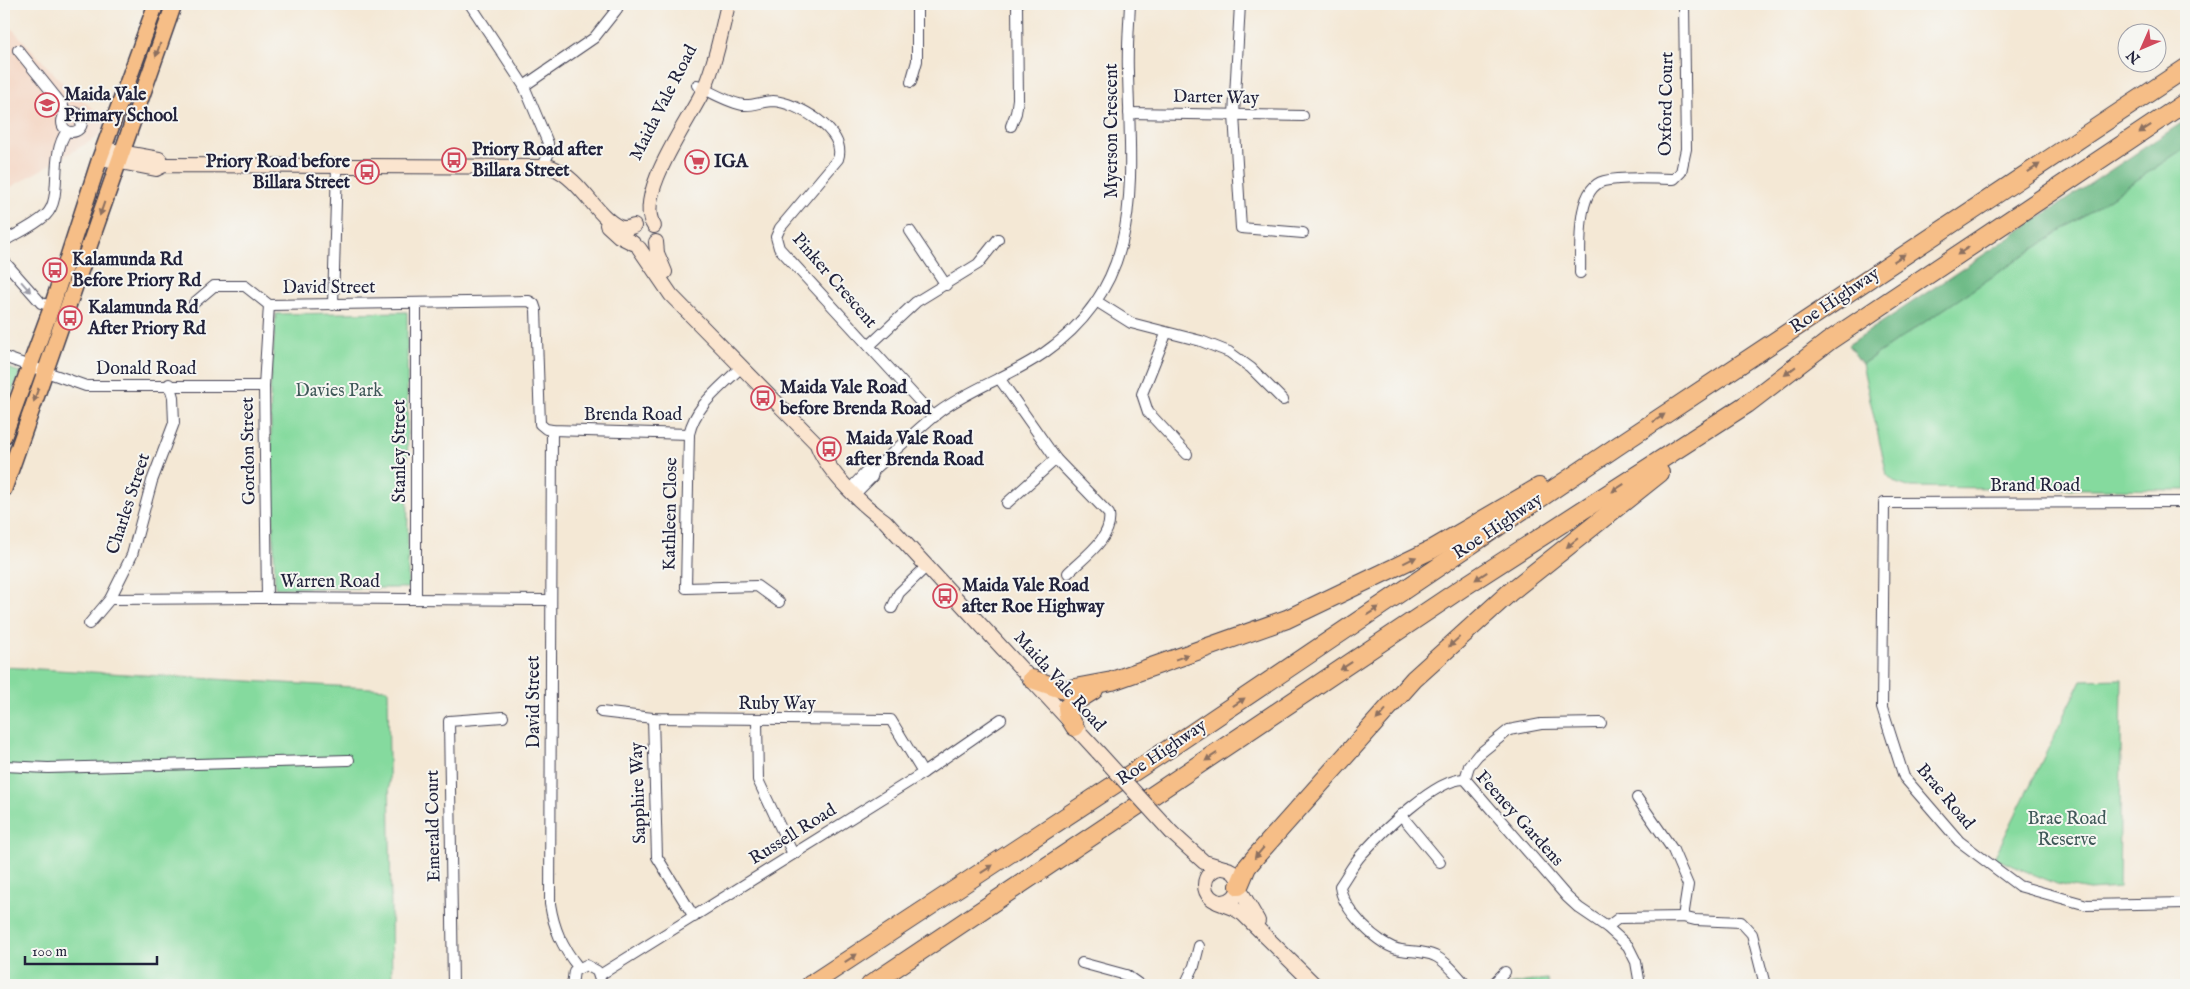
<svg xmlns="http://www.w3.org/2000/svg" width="2190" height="989" viewBox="0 0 2190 989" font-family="'IM FELL English',serif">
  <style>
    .built { fill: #f4d3bf }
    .green { fill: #85da9e; stroke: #547e6c }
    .forest { fill: #6cba85; stroke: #476e60 }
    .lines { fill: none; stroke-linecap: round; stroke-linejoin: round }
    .street-casing { stroke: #424052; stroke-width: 12 }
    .secondary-casing { stroke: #424052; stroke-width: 16 }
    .primary-casing { stroke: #424052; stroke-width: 18 }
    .highway-casing { stroke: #424052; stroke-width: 20 }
    .street { stroke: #fff; stroke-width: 10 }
    .secondary { stroke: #fbe5cf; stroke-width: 14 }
    .primary { stroke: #f6be87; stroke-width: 15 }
    .highway { stroke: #f6be87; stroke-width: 18 }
    .secondary-bridge-casing { stroke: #424052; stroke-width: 16; stroke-linecap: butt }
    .secondary-bridge { stroke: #fbe5cf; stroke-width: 14 }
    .oneway { fill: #8c7061 }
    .oneway2 { fill: #9c9ca7 }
    .labels { text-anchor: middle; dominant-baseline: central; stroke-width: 4; stroke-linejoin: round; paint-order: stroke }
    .poi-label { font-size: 18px; font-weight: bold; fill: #22223b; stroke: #f6f6f2; text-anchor: start }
    .street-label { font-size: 18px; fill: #22223b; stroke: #f6f6f2 }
    .park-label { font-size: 18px; fill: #405959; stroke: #f6f6f2 }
  </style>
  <rect width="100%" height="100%" fill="#f6f6f2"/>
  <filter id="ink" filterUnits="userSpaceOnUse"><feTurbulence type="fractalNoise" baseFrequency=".02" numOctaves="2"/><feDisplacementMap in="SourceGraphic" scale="10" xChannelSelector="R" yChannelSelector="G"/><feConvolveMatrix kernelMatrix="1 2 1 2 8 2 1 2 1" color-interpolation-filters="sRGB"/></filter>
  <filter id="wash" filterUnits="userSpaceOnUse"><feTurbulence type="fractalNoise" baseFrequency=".0096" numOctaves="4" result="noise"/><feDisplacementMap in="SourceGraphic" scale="20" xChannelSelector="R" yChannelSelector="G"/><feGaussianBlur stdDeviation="1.12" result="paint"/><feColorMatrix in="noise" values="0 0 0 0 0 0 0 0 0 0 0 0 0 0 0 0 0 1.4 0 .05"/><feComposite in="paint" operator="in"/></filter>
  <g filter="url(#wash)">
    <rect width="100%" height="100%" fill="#f4e8d5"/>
    <!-- built -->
    <polygon class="built" points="4,20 71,92 108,119 98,137 4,191"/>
    <!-- green -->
    <g class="green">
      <polygon points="2186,147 2186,490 1908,487 1896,483 1887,475 1862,364"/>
      <polygon points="407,312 408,588 275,588 270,390 276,314"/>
      <polygon points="4,367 20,372 4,413"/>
      <polygon points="4,667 388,689 392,985 4,985"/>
      <polygon points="2122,679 2119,888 2089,890 2057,884 1994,858 2082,680"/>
      <polygon points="1547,979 1549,985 1505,985"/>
    </g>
    <!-- forest -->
    <polygon class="forest" points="2186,120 2186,147 1862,364 1848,345"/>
  </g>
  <g filter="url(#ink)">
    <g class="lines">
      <!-- street casing -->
      <g class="street-casing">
        <g id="street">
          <polyline points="470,4 524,86 548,143 548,155 543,166"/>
          <polyline points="1240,4 1234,115 1241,228 1303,233"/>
          <polyline points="18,50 63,106 64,115"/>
          <polyline points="911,82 917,61 917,4"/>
          <path d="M697,85C710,92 727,102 743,105C754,106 763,101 773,101C796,102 848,131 838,159L780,228L776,237L779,248L934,417"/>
          <polyline points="524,86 594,38 617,9 619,4"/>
          <circle cx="72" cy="122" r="10"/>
          <polyline points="1129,113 1303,116"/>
          <polyline points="1011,126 1016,113 1018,99 1017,4"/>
          <polyline points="910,231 946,285"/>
          <path d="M4,241C18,233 34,226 46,215C64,197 48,157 67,131"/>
          <polyline points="4,261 41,303 52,306"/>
          <path d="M1580,273C1581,249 1575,188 1604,181C1624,176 1654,179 1674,179L1681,172L1686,149L1684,4"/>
          <polyline points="1096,301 1131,323 1201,341 1229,352 1251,368 1283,400"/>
          <path d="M194,303L214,286H245L269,305L529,301L534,304L536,310L540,424L546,429L552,430L689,434C696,404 721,388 741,367"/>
          <polyline points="416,304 416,599"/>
          <polyline points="333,305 337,166"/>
          <polyline points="1166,334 1142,394 1148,412 1187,454"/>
          <polyline points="869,346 916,302 978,264 998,239"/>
          <polyline points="4,357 86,386 264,386"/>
          <path d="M999,378L1056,459L1109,514C1113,538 1084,557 1068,573"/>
          <path d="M552,430L550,904C554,929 562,947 578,967"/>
          <polyline points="689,434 686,588 757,586 779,602"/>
          <path d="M850,489L866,472L874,470C895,451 916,430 939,412C971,388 1011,376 1044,353C1147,281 1130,181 1128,72C1127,49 1129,26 1130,4"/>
          <polyline points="855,494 872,477 874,470"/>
          <polyline points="2186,502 1884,503 1882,708 1904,777 1959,841 2019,886 2087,905 2186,903"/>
          <polyline points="1007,503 1056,459"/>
          <polyline points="267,598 264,386 269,305"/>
          <polyline points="110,599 267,598 550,600"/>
          <polyline points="892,608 899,593 927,566"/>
          <polyline points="89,624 110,599 132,555 152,481 174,423 173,397 169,384"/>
          <polyline points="601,712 653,718 891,720 923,773"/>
          <polyline points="653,718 657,857 694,917"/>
          <polyline points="757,720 758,780 793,854"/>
          <polyline points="4,766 48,768 349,760"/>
          <polyline points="1465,779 1469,766 1478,755 1509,730 1541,724 1601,723"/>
          <polyline points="1637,798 1673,850 1688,885 1683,917"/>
          <polyline points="1401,815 1440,862"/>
          <polyline points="1607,927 1619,918 1683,917 1695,920 1741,922 1752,934 1765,985"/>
          <polyline points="1082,963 1126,975 1140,985"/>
          <polyline points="600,975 923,773 1001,719"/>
          <polyline points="453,985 449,721 503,717"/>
          <polyline points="572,985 574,971 586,965 597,971 600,980 599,985"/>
          <polyline points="1185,985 1194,966 1199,946"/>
          <path d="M1466,985C1457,975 1447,962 1435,956C1424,951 1412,952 1401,950C1378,946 1342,909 1340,886C1347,876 1353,864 1362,854C1381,833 1436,778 1465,779L1567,897L1579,908L1607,927L1628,946L1636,962L1640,985"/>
          <polyline points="1492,985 1505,972"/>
        </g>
      </g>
      <!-- secondary casing -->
      <g class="secondary-casing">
        <g id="secondary">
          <polyline points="103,149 159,159 164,165"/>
          <path d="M100,158L156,169L164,165L551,167C582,179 595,216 619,227C624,229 629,228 634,226"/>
          <polyline points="607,225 619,236 633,243"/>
          <path d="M654,226C633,196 691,118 704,89C716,61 721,33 728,4"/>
          <polyline points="656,242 657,253 665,272"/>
          <polyline points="639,248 671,295 825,452"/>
          <path d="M818,447C829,473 862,505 885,521L1098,752"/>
          <polyline points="1172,833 1204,862 1224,868"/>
          <circle cx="1222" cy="885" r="17"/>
          <polyline points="1239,888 1258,921"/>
          <polyline points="1217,902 1235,909 1243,914 1315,985"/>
        </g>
      </g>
      <!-- primary casing -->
      <g class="primary-casing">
        <g id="primary">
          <polyline points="4,436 52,306 100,158 156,4"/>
          <polyline points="4,489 174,4"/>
        </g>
      </g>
      <!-- highway casing -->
      <g class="highway-casing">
        <g id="highway">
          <polyline points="1032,679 1064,690 1112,681 1287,619 1431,550 1539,487"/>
          <polyline points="1075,727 1068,716 1067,707 1094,690"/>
          <polyline points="1239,886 1247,867 1257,855 1414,679 1509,593 1660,473"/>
          <polyline points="810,985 1167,750 1619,445 2186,68"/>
          <polyline points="870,985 1462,588 1747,404 1829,341 2186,102"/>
        </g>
      </g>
      <!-- street -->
      <use href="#street" class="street"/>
      <!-- secondary -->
      <use href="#secondary" class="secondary"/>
      <!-- primary -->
      <use href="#primary" class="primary"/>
      <!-- highway -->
      <use href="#highway" class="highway"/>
      <!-- secondary-bridge casing -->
      <g class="secondary-bridge-casing">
        <polyline id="secondary-bridge" points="1098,752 1172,833"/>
      </g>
      <!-- secondary-bridge -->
      <use href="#secondary-bridge" class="secondary-bridge"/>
    </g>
    <!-- one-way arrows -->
    <defs><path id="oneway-solid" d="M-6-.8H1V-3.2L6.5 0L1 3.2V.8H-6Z" transform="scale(1.25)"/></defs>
    <g class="oneway">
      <use href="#oneway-solid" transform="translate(158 50) rotate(109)"/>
      <use href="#oneway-solid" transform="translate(2145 129) rotate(146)"/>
      <use href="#oneway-solid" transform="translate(2034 168) rotate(-34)"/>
      <use href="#oneway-solid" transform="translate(102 209) rotate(109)"/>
      <use href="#oneway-solid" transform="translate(1963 251) rotate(146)"/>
      <use href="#oneway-solid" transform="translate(1899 258) rotate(-34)"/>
      <use href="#oneway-solid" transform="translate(1790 371) rotate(142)"/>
      <use href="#oneway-solid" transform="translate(36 395) rotate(109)"/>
      <use href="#oneway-solid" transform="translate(1659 418) rotate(-34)"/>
      <use href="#oneway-solid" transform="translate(1618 488) rotate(147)"/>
      <use href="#oneway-solid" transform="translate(1572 543) rotate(141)"/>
      <use href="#oneway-solid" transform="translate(1410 560) rotate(-26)"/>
      <use href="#oneway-solid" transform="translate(1481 576) rotate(147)"/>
      <use href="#oneway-solid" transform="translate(1373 611) rotate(-34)"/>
      <use href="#oneway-solid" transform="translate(1454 642) rotate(138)"/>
      <use href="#oneway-solid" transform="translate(1182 657) rotate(-20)"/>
      <use href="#oneway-solid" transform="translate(1346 666) rotate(146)"/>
      <use href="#oneway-solid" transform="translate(1239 702) rotate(-34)"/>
      <use href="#oneway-solid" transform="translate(1381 715) rotate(132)"/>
      <use href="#oneway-solid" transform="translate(1211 757) rotate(146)"/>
      <use href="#oneway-solid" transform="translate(1259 853) rotate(130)"/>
      <use href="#oneway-solid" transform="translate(987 869) rotate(-33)"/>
      <use href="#oneway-solid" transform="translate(851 958) rotate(-33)"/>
    </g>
    <use class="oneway2" href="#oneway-solid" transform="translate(26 287) rotate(49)"/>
  </g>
  <!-- icons -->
  <defs>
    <g id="school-ring" transform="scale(1.25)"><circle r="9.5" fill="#f6f6f2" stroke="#d1495b" stroke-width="1.5"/><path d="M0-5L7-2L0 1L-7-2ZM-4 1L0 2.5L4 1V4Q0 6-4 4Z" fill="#d1495b"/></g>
    <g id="bus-ring" transform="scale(1.25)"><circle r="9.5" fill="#f6f6f2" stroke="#d1495b" stroke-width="1.5"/><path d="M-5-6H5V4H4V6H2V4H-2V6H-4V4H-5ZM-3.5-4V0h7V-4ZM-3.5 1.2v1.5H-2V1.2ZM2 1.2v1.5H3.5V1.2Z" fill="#d1495b"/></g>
    <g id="supermarket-ring" transform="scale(1.25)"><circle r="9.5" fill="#f6f6f2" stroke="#d1495b" stroke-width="1.5"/><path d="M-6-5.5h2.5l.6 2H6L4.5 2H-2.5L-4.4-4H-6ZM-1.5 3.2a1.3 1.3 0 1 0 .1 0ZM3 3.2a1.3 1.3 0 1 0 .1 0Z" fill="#d1495b"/></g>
  </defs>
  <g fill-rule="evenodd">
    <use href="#school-ring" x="47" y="105"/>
    <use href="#bus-ring" x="454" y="160"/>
    <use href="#supermarket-ring" x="697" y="162"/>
    <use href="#bus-ring" x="367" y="172"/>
    <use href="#bus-ring" x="55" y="270"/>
    <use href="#bus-ring" x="70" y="318"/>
    <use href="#bus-ring" x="763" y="398"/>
    <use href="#bus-ring" x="829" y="449"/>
    <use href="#bus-ring" x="945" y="596"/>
  </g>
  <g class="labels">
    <!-- poi labels -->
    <g class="poi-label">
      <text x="64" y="95">Maida Vale<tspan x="64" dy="21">Primary School</tspan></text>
      <text x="472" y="150">Priory Road after<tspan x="472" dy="21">Billara Street</tspan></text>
      <text x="350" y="162" text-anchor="end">Priory Road before<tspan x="350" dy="21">Billara Street</tspan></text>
      <text x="714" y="162">IGA</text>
      <text x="72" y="260">Kalamunda Rd<tspan x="72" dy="21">Before Priory Rd</tspan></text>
      <text x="88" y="308">Kalamunda Rd<tspan x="88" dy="21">After Priory Rd</tspan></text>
      <text x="780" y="388">Maida Vale Road<tspan x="780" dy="21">before Brenda Road</tspan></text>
      <text x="846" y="439">Maida Vale Road<tspan x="846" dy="21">after Brenda Road</tspan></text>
      <text x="962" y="586">Maida Vale Road<tspan x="962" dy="21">after Roe Highway</tspan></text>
    </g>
    <!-- street labels -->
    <g class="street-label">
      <text transform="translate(1216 98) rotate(1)">Darter Way</text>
      <text transform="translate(664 103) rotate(-63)">Maida Vale Road</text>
      <text transform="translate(1667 104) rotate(-89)">Oxford Court</text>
      <text transform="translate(1112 131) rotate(-90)">Myerson Crescent</text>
      <text transform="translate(834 281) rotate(49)">Pinker Crescent</text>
      <text x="329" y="288">David Street</text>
      <text transform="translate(1835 301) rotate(-34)">Roe Highway</text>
      <text x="146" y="369">Donald Road</text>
      <text x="633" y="415">Brenda Road</text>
      <text transform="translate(249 451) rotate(-91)">Gordon Street</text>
      <text transform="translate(400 451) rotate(-90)">Stanley Street</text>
      <text x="2035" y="486">Brand Road</text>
      <text transform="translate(129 504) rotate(-72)">Charles Street</text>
      <text transform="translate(671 514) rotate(-89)">Kathleen Close</text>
      <text transform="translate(1498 527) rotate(-34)">Roe Highway</text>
      <text x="330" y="582">Warren Road</text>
      <text transform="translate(1059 682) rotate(48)">Maida Vale Road</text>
      <text transform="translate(534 702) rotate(-90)">David Street</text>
      <text x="777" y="704">Ruby Way</text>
      <text transform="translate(1162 753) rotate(-34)">Roe Highway</text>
      <text transform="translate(639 793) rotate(-92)">Sapphire Way</text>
      <text transform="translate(1945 797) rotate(50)">Brae Road</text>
      <text transform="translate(1519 819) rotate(48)">Feeney Gardens</text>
      <text transform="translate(434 826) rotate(-91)">Emerald Court</text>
      <text transform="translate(793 835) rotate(-32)">Russell Road</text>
    </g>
    <!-- park labels -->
    <g class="park-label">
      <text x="339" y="391">Davies Park</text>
      <text x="2067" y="819">Brae Road<tspan x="2067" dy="21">Reserve</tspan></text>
    </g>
  </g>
  <!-- margin -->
  <rect width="2190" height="989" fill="none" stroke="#f6f6f2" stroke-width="20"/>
  <!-- north arrow -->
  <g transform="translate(2142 48) rotate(225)"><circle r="24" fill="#f6f6f2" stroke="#a1a1a9"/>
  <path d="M0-4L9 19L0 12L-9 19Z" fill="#d1495b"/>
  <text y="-8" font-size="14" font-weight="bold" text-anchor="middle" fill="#22223b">N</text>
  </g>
  <!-- scale -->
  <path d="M25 956v8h132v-8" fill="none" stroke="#22223b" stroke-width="2.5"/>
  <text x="32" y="956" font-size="15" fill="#22223b" stroke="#f6f6f2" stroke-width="4" paint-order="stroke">100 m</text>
</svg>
